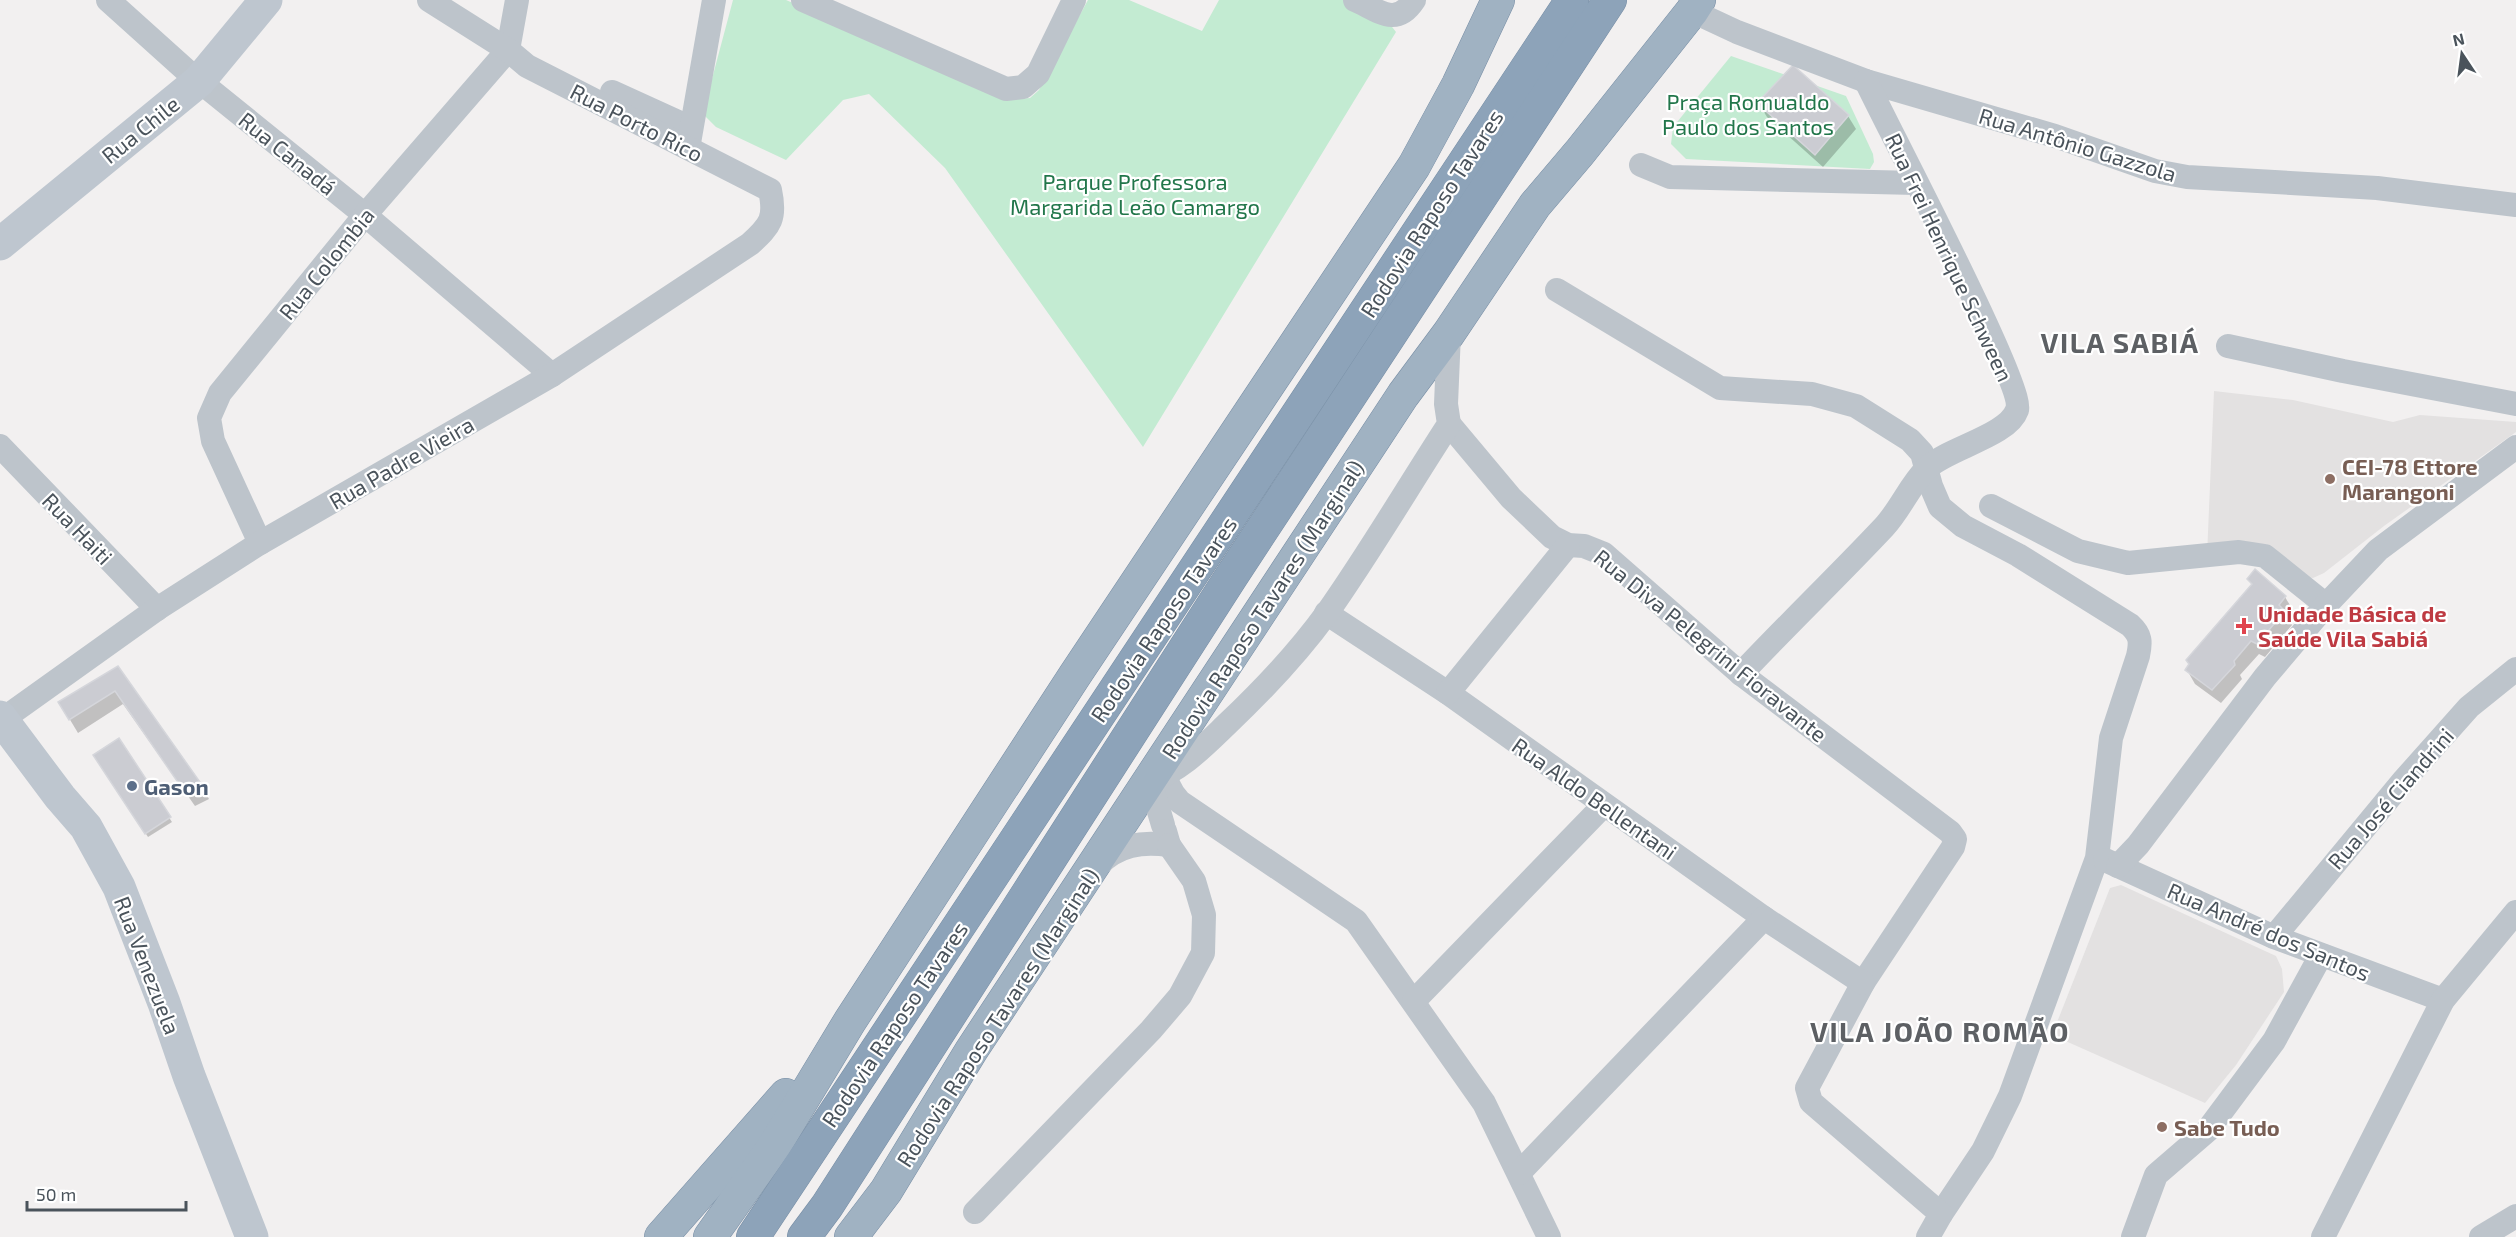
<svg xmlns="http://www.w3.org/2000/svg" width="2516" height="1237" viewBox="0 0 2516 1237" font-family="'Exo 2',sans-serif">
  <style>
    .education { fill: #e3e1e1 }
    .green { fill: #c3ebd2 }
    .shadow { fill: #0003 }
    .building { fill: #cbccd2; stroke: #d5d6db; stroke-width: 1.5 }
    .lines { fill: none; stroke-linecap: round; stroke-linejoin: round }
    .trunk-casing { stroke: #788ea5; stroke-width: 34 }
    .motorway-casing { stroke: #788ea5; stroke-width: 34 }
    .minor { stroke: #bdc4cb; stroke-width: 24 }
    .secondary { stroke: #bec6cf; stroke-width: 33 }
    .trunk { stroke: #a0b2c2; stroke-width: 33 }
    .motorway { stroke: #8da3b9; stroke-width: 33 }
    .education-dot { fill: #8d6e63; stroke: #fff; stroke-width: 2 }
    .health-dot { fill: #e0444e; stroke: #fff; stroke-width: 2 }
    .service-dot { fill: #5c6f8a; stroke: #fff; stroke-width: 2 }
    .labels { text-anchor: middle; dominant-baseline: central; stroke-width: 4.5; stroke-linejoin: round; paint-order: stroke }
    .park-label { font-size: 22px; fill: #21764a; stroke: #fff }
    .street-label { font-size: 22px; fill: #4a535b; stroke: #fff }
    .education-label { font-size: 22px; font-weight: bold; fill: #785e54; stroke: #fff; text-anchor: start }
    .health-label { font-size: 22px; font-weight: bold; fill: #be3a42; stroke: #fff; text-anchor: start }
    .service-label { font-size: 22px; font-weight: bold; fill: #4e5e75; stroke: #fff; text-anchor: start }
    .district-label { font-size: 28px; font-weight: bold; letter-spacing: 1.5px; fill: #5d6064; stroke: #fff }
  </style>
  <rect width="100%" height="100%" fill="#f2f0f0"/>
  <!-- education -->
  <g class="education">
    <polygon points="2214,391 2293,400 2393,422 2420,415 2516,422 2516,432 2384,526 2324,573 2313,578 2303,577 2266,544 2207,556"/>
    <polygon points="2121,885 2276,956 2282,969 2284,992 2236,1065 2205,1103 2052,1035 2110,888"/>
  </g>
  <!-- green -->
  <g class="green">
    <polygon points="733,0 786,0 1017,99 1030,98 1039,90 1088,0 1129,0 1202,31 1219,0 1344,0 1385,18 1396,32 1143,447 945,168 869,94 843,100 786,160 716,127 705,116 705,105"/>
    <polygon points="1731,56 1846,96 1873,154 1874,162 1870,169 1686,159 1671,144 1673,127"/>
  </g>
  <!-- shadow -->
  <g class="shadow">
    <polygon points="1759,104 1848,116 1856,129 1823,167 1767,117"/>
    <polygon points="2249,579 2285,597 2293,610 2287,617 2292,625 2265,657 2259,654 2240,675 2242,679 2221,703 2195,684 2187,670 2252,586"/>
    <polygon points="117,668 201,786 209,799 195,806 123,704 78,733 60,703"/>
    <polygon points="118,740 172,822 148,837 95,755"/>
  </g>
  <!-- building -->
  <g class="building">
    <polygon points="1793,65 1849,115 1815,155 1757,103"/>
    <polygon points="2255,569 2286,596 2279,605 2285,611 2257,644 2251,641 2234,661 2235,665 2212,690 2185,670 2189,664 2186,660 2252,584 2247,579"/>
    <polygon points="118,666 202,785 186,794 115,691 69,720 58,702"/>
    <polygon points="119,738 171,817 145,834 93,755"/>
  </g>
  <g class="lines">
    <!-- trunk casing -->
    <g class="trunk-casing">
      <g id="trunk">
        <polyline points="661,1237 786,1095"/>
        <polyline points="710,1237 775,1145 850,1021 1075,675 1414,166 1458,85 1498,0"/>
        <polyline points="851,1237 886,1191 971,1051 1403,395 1449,333 1535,205 1580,152 1692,11 1699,0"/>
      </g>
    </g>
    <!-- motorway casing -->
    <g class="motorway-casing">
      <g id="motorway">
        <polyline points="753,1237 1572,0"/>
        <polyline points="804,1237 827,1206 1231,577 1610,0"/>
      </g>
    </g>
    <!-- minor -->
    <g class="minor">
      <polyline points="108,0 188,72 365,215 552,375"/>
      <polyline points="803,0 1006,89 1023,87 1038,74 1074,0"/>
      <path d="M1355,0C1378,10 1396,28 1414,0"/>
      <polyline points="1692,11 1737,32 1866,81 2055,136 2155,171 2187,177 2377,188 2516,205"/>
      <polyline points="612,92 691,128"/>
      <polyline points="689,143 714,0"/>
      <polyline points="1641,165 1670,177 1916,183"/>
      <path d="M1557,290L1720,388L1812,394L1856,406L1910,440L1922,453L1931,486L1940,507L1963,526L2018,555L2130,625C2141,635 2141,642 2138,656L2111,738L2097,858L2010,1096L1983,1151L1941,1214"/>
      <polyline points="2228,346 2343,371 2516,404"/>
      <polyline points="1449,424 1511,498 1552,537 1568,545 1584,546 1604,554 1741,674 1950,832 1955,839 1953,847 1863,983 1807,1088 1811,1102 1941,1214 1928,1237"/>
      <polyline points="0,446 157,609"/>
      <polyline points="1991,506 2078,551 2128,563 2239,552 2265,556 2326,605"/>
      <polyline points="260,543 213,441 209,418 220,393 365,215 508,50 517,0"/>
      <polyline points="1326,613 1448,693 1764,918 1863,983"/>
      <path d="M1741,674C1788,624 1837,577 1884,527C1900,510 1910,485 1927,468C1948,448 2008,436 2017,410C2025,387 1885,122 1866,81"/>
      <polyline points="1448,693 1568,545"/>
      <path d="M3,719L157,609L260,543L552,375L750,244C771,225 776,218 770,190L527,66L508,50L429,0"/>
      <path d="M1164,760C1164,776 1168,790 1180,802L1356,921L1484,1103L1549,1237"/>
      <path d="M1163,825L1150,781C1181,770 1202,748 1226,725C1262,691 1298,653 1327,613C1370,552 1408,487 1449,424L1446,404L1449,333"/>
      <polyline points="2105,860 2274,937 2443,1000"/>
      <path d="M1098,865C1118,845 1141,841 1169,845L1165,831"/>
      <polyline points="2118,866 2138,845 2265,677 2326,605 2378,550 2516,447"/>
      <polyline points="2274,937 2404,780 2469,707 2516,669"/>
      <polyline points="1414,1001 1604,805"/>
      <polyline points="1519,1173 1764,918"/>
      <polyline points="975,1212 1151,1030 1180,996 1203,953 1204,915 1194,881 1169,845"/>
      <polyline points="2133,1237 2156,1175 2207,1131 2274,1041 2321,955"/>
      <polyline points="2323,1237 2443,1000 2516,912"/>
      <polyline points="2481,1237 2516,1216"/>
    </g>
    <!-- secondary -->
    <g class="secondary">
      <polyline points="0,244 199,81 266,0"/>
      <polyline points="0,717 60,797 86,827 119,887 164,1003 189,1076 252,1237"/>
    </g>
    <!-- trunk -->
    <use href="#trunk" class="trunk"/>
    <!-- motorway -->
    <use href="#motorway" class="motorway"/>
  </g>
  <!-- markers -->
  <g class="education-dot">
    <circle cx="2330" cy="479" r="6"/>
    <circle cx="2162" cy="1127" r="6"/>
  </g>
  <path class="health-dot" d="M2241 617h6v6h6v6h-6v6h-6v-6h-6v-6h6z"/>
  <circle class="service-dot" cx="132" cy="786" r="6"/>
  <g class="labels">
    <!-- park labels -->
    <g class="park-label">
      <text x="1748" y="101">Praça Romualdo<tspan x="1748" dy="25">Paulo dos Santos</tspan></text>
      <text x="1135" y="181">Parque Professora<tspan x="1135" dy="25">Margarida Leão Camargo</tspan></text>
    </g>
    <!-- street labels -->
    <g class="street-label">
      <text transform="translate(637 122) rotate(27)">Rua Porto Rico</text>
      <text transform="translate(140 129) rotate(-39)">Rua Chile</text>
      <text transform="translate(2078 144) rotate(17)">Rua Antônio Gazzola</text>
      <text transform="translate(288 153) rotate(39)">Rua Canadá</text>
      <text transform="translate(1431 213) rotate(-57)">Rodovia Raposo Tavares</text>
      <text transform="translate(1950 257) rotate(65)">Rua Frei Henrique Schween</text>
      <text transform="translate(326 263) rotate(-51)">Rua Colombia</text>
      <text transform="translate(401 462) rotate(-30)">Rua Padre Vieira</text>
      <text transform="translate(78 528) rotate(46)">Rua Haiti</text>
      <text transform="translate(1262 609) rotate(-57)">Rodovia Raposo Tavares (Marginal)</text>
      <text transform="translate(1163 619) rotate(-56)">Rodovia Raposo Tavares</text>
      <text transform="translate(1711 645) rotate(39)">Rua Diva Pelegrini Fioravante</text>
      <text transform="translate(1595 798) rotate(35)">Rua Aldo Bellentani</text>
      <text transform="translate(2390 798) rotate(-49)">Rua José Ciandrini</text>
      <text transform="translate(2269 931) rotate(23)">Rua André dos Santos</text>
      <text transform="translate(148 965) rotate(69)">Rua Venezuela</text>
      <text transform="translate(997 1017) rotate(-57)">Rodovia Raposo Tavares (Marginal)</text>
      <text transform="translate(894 1024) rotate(-56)">Rodovia Raposo Tavares</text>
    </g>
    <!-- education labels -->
    <g class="education-label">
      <text x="2342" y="466">CEI-78 Ettore<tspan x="2342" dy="25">Marangoni</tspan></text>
      <text x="2174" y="1127">Sabe Tudo</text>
    </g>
    <!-- health labels -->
    <g class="health-label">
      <text x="2258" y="613">Unidade Básica de<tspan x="2258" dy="25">Saúde Vila Sabiá</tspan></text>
    </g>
    <!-- service labels -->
    <g class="service-label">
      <text x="144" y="786">Gason</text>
    </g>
    <!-- district labels -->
    <g class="district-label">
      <text x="2120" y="342">VILA SABIÁ</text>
      <text x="1940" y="1031">VILA JOÃO ROMÃO</text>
    </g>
  </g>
  <!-- north arrow -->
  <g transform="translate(2462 54) rotate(347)" stroke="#ffffff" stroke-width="4.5" paint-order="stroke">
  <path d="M0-4.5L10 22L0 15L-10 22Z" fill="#4a535b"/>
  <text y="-9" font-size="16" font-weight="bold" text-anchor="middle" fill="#4a535b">N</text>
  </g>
  <!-- scale -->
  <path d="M27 1201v9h159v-9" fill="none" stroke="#4a535b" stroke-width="3"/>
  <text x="36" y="1201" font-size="18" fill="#4a535b" stroke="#ffffff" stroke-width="4.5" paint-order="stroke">50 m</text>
</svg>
